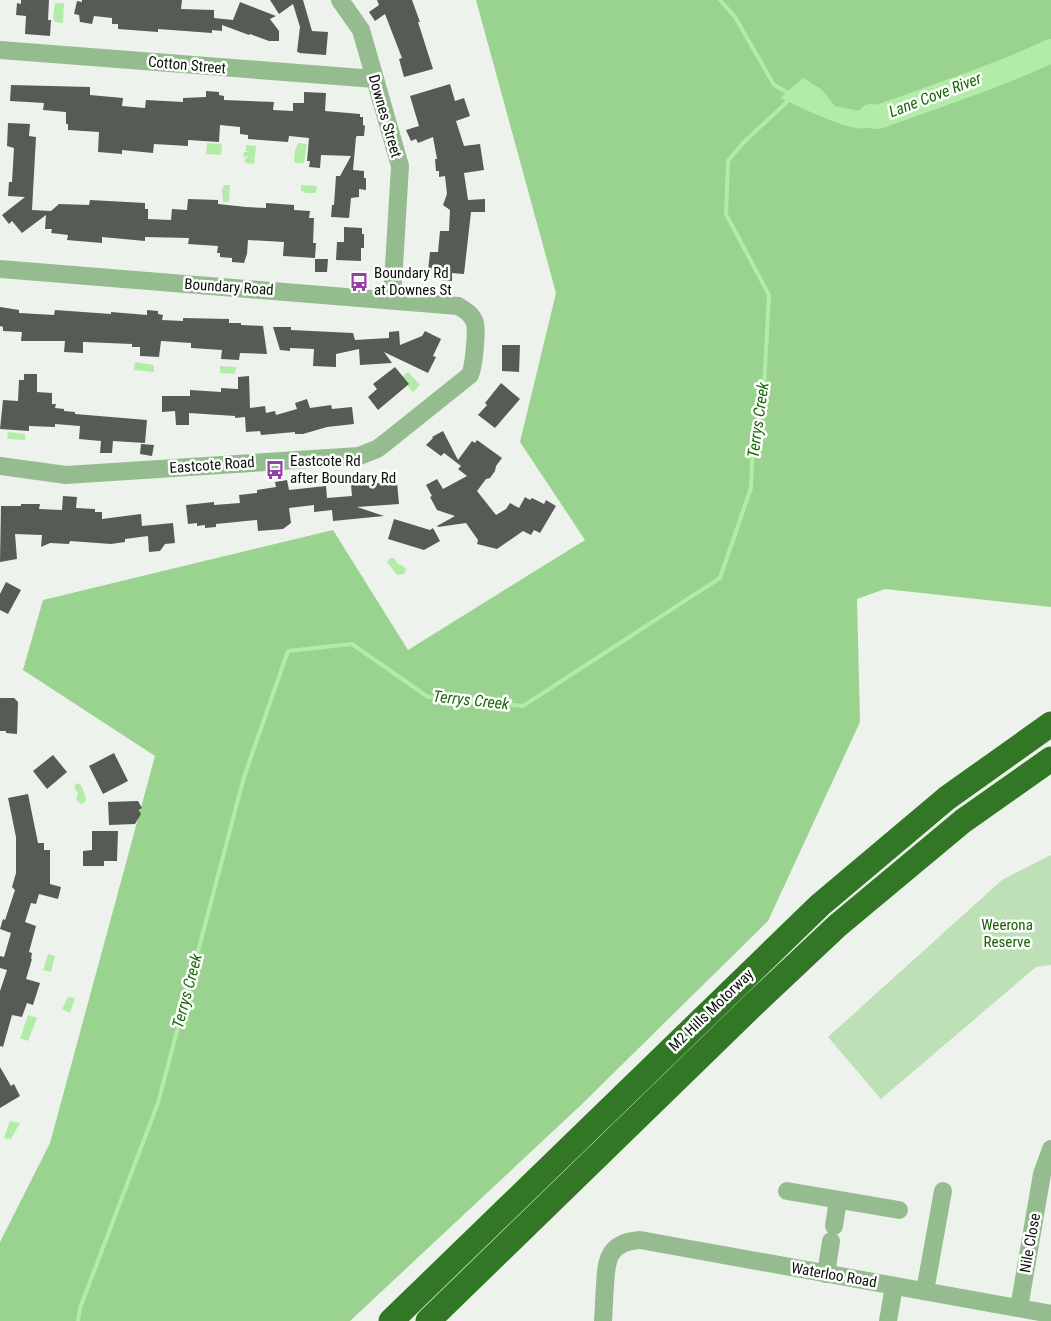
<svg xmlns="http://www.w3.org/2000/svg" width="1051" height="1321" viewBox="0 0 1051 1321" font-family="'Roboto Condensed',sans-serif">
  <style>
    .green { fill: #bde0b7 }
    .forest { fill: #99d38f }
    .water { fill: #b2eca8 }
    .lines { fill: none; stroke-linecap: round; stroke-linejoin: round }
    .stream { stroke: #b2eca8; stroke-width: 4 }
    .river { stroke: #b2eca8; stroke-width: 24 }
    .building { fill: #565b55 }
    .minor { stroke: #95bc8f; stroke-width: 18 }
    .highway { stroke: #327726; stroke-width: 25 }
    .labels { text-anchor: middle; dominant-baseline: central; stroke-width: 5; stroke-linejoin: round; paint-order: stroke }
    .street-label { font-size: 15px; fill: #0e100e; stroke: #fdfffc }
    .poi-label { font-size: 15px; fill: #0e100e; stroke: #fdfffc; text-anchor: start }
    .park-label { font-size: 15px; fill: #146102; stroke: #fdfffc }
    .water-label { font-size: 16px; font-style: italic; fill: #1d670d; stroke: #fdfffc }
  </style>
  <rect width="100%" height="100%" fill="#edf3ec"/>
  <!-- green -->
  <polygon class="green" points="1051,855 1051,965 1036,967 881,1099 828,1037 1002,880"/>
  <!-- forest -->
  <polygon class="forest" points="476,0 1051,0 1051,607 885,589 857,599 860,722 768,921 581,1105 350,1321 0,1321 0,1242 50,1143 155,756 23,670 43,600 333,530 408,650 585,540 520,442 556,293"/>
  <!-- water -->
  <g class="water">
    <polygon points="55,3 64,3 63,23 55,22 53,18"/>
    <path d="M803,78L821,89L835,106L865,112L909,102C899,110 880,126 867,128C848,132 799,106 780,98Z"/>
    <polygon points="207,143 222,144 221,155 206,154"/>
    <polygon points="298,143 307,144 304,163 296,163 294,161 295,151"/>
    <polygon points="246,145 256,146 254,164 245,163 245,158 247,158 248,156 243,157 244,152 248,152 246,151"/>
    <polygon points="224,185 230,185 229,202 223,202 222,190"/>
    <polygon points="301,185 317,186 316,193 305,193 305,192 301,191"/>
    <polygon points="135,362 154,365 154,372 134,370"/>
    <polygon points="220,366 236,367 235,374 220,373"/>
    <polygon points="408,372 420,385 413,392 401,378"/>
    <polygon points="8,432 25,434 25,440 7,439"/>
    <polygon points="390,558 394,558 398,564 403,566 406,569 404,574 397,575 387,562"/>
    <polygon points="77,783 81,785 86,798 85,802 81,804 76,800 78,794 74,786"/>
    <polygon points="48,954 55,956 51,972 43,970"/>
    <polygon points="68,997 75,998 70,1013 62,1009"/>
    <polygon points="28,1015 37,1018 28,1041 19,1038 21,1036"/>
    <polygon points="10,1121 20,1123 11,1139 4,1138"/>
  </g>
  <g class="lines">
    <!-- stream -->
    <g class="stream">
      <polyline points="720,0 735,17 774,85 790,94"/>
      <polyline points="78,1321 80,1308 158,1103 244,777 288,651 352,644 428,697 523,706 720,578 751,488 752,462 764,387 769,295 726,214 728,161 743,143 791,98"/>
    </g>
    <!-- river -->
    <path class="river" d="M870,116L878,117C936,96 995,77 1051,51"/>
  </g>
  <!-- building -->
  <g class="building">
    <polygon points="21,0 49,0 48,20 51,20 50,36 25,34 26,16 16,15 17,3 21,4"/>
    <polygon points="82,0 182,0 181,9 214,10 214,18 233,20 240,2 276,16 270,19 279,31 279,41 269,41 250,34 249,35 222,25 222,31 212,30 212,33 158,29 158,32 118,29 118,24 112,24 112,18 94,16 92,24 80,22 79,15 74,14 77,1 82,2"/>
    <polygon points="270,0 303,0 312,31 328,32 326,55 299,53 299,52 297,52 300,27 293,4 279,14"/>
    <polygon points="377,0 412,0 420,22 418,22 433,69 404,77 399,59 402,58 385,14 375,21 369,12 379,5"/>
    <polygon points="450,84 455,101 464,98 470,116 456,121 464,146 480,144 484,170 464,173 468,200 485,199 485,212 471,212 464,274 452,273 452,281 439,280 440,272 428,271 430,252 438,252 440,231 449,231 450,210 443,205 447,194 445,176 439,177 439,171 436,171 435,159 437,159 433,137 418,143 416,139 411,141 406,130 419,126 410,96"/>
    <polygon points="11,85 90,87 90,95 123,98 122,106 145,108 146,100 183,102 183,98 206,97 206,91 219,92 219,95 224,96 224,100 274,102 273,110 293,111 293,103 304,103 304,92 326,93 325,111 360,114 360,117 363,117 363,125 365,126 364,136 357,136 356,137 353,170 364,171 364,178 366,178 366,190 359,189 359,197 351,198 349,218 331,217 332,205 334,205 336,176 340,176 351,156 321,155 320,168 309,167 310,161 307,161 309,138 289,136 288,142 248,139 248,135 240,134 240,127 220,125 219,142 188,140 188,146 154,144 153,153 122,150 122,154 98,152 99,132 68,130 68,124 66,124 66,112 43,110 44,103 10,101"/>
    <polygon points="8,123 30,124 29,136 36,137 32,210 51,211 59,204 89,205 90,200 145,203 145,209 148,209 148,219 171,220 172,209 187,210 188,199 218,200 218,204 246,207 266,208 266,203 294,205 294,210 310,211 309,218 314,218 313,243 316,243 315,258 283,256 284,242 248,240 247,254 244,263 232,262 232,258 220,257 220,253 217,253 218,246 188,244 189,238 145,237 145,241 102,237 102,243 67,240 68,235 51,233 52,229 45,229 46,215 22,233 12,221 9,224 2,215 25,197 8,196 9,182 12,182 14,148 7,146"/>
    <polygon points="344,227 362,228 362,234 364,234 364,248 361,248 361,261 336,260 337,242 344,242"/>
    <polygon points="315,259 328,259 327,272 315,272"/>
    <polygon points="0,307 19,310 19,313 54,315 55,310 111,314 111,312 147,315 147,310 158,311 158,314 163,315 162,320 183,321 183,318 229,319 229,323 241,323 241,325 263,326 267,354 240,353 239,360 221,359 222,350 191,348 191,343 161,341 159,357 140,356 140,347 132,347 132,344 83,342 83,353 64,352 65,341 21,341 22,332 3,331 3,327 0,326"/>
    <polygon points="273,327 291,327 291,330 353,333 355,340 389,338 389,332 399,331 400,345 422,336 425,331 441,339 433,356 436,357 428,373 384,352 392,363 360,365 359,349 336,354 336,367 313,366 314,349 290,348 290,351 280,350"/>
    <polygon points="502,345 520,345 519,372 502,371"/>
    <polygon points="395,367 409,384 378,410 368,397 377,389 373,384"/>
    <polygon points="24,374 37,374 37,392 52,393 52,404 56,404 55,408 64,409 64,411 75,412 75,414 147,420 145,443 113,441 112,453 100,453 101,441 79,439 80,426 55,424 55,427 29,426 29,431 0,429 3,400 18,401 19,380 24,380"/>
    <polygon points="249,376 250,408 265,406 266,413 275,411 276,415 297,409 295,403 307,399 310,408 331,405 332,409 352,407 354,424 327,427 303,434 295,434 295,432 261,435 260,431 246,432 245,417 235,418 235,416 189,413 189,425 176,425 175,411 162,412 162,396 190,396 190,390 221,392 221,388 238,389 238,377"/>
    <polygon points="501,383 520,399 495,428 478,415 487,405 485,403"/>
    <polygon points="443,431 458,460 472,441 475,443 477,440 502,458 496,466 495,471 490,478 486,479 477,491 496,515 506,509 510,503 519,508 525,497 530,500 532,498 544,504 546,500 556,506 540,533 534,530 531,535 523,531 497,549 477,544 478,540 466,523 438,527 437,526 455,516 437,510 430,497 432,496 426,485 437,479 443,489 467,476 458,469 461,466 444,453 441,456 426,445 433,438 432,437"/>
    <polygon points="141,444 154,445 152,456 140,454"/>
    <polygon points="362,473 363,484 397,482 399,504 357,507 384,516 333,521 332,510 314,512 314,505 289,508 291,523 283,529 258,531 257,520 216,524 216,527 205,528 205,525 197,526 197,523 188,524 186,505 214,502 214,505 240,503 239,495 257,493 257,490 276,487 275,482 287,480 289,490 326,486 327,498 352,496 350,474"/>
    <polygon points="63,496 77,497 76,508 95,509 95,512 102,512 102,519 141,514 142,526 173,523 175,543 165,544 160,551 149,552 148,536 125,539 125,542 111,544 70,541 69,544 50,543 41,547 42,535 15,534 17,559 0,562 1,506 21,506 21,504 40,504 39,509 62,510"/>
    <polygon points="394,519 430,530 433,528 440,541 424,550 388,539"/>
    <polygon points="6,582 21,590 8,614 0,610 0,594"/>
    <polygon points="0,698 14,698 18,702 17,734 6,733 6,731 0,731"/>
    <polygon points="114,753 128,781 103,794 89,766"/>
    <polygon points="53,755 67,772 47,789 33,771"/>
    <polygon points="28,794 38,843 44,843 44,850 50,850 50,884 61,887 58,899 39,894 36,904 31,903 25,922 36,926 29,952 32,953 31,959 32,959 26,979 40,983 33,1005 27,1003 22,1017 12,1015 3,1047 0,1046 0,991 7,970 0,968 0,956 4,957 11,933 0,929 3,919 5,920 15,890 12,887 16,873 16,837 8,798"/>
    <polygon points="138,801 142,808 139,810 141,814 135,824 109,825 108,802"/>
    <polygon points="92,831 118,831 117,861 104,861 104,866 83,866 83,851 92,850"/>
    <polygon points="0,1067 11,1086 14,1084 20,1096 0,1108"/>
  </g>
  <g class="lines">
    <!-- minor -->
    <g class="minor">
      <polyline points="340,0 361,30 400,166 392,300"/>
      <polyline points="0,50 375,79"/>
      <path d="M0,269L458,306C465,310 472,314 475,323C477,332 474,366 470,375L385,443L377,449L359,456L66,475L0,466"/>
      <polyline points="787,1191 899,1210"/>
      <polyline points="834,1226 838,1200"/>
      <polyline points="826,1274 831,1241"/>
      <polyline points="925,1291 943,1191"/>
      <polyline points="1019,1308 1042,1174 1051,1149"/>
      <path d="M603,1321C604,1309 604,1297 605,1286C606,1259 609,1242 640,1240L1051,1314"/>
      <polyline points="888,1321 894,1286"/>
    </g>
    <!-- highway -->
    <g class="highway">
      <polyline points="391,1321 820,905 947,798 1051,724"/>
      <polyline points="428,1321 752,1006 837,926 963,821 1051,759"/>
    </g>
  </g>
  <!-- icons -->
  <defs>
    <g id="bus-bare" transform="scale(1.5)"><path d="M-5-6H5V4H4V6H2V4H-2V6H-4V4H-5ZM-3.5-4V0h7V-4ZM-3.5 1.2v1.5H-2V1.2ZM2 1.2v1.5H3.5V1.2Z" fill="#983ea9" stroke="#fdfffc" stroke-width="2.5" paint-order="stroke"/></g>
  </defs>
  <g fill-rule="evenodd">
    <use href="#bus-bare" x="359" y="282"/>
    <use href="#bus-bare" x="275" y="470"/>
  </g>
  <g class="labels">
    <!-- street labels -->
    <g class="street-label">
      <text transform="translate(187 65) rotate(5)">Cotton Street</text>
      <text transform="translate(385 116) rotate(74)">Downes Street</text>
      <text transform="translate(229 287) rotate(4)">Boundary Road</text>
      <text transform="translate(212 465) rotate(-4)">Eastcote Road</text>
      <text transform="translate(711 1010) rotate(-44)">M2 Hills Motorway</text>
      <text transform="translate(1030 1243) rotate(-80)">Nile Close</text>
      <text transform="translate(834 1275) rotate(10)">Waterloo Road</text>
    </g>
    <!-- poi labels -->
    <g class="poi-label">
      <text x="374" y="273">Boundary Rd<tspan x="374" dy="17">at Downes St</tspan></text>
      <text x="290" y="461">Eastcote Rd<tspan x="290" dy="17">after Boundary Rd</tspan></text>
    </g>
    <!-- park labels -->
    <g class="park-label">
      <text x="1007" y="925">Weerona<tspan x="1007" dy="17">Reserve</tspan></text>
    </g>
    <!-- water labels -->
    <g class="water-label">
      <text transform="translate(935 95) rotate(-21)">Lane Cove River</text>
      <text transform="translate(758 420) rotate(-82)">Terrys Creek</text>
      <text transform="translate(471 700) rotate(6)">Terrys Creek</text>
      <text transform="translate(187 991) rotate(-75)">Terrys Creek</text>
    </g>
  </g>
</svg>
